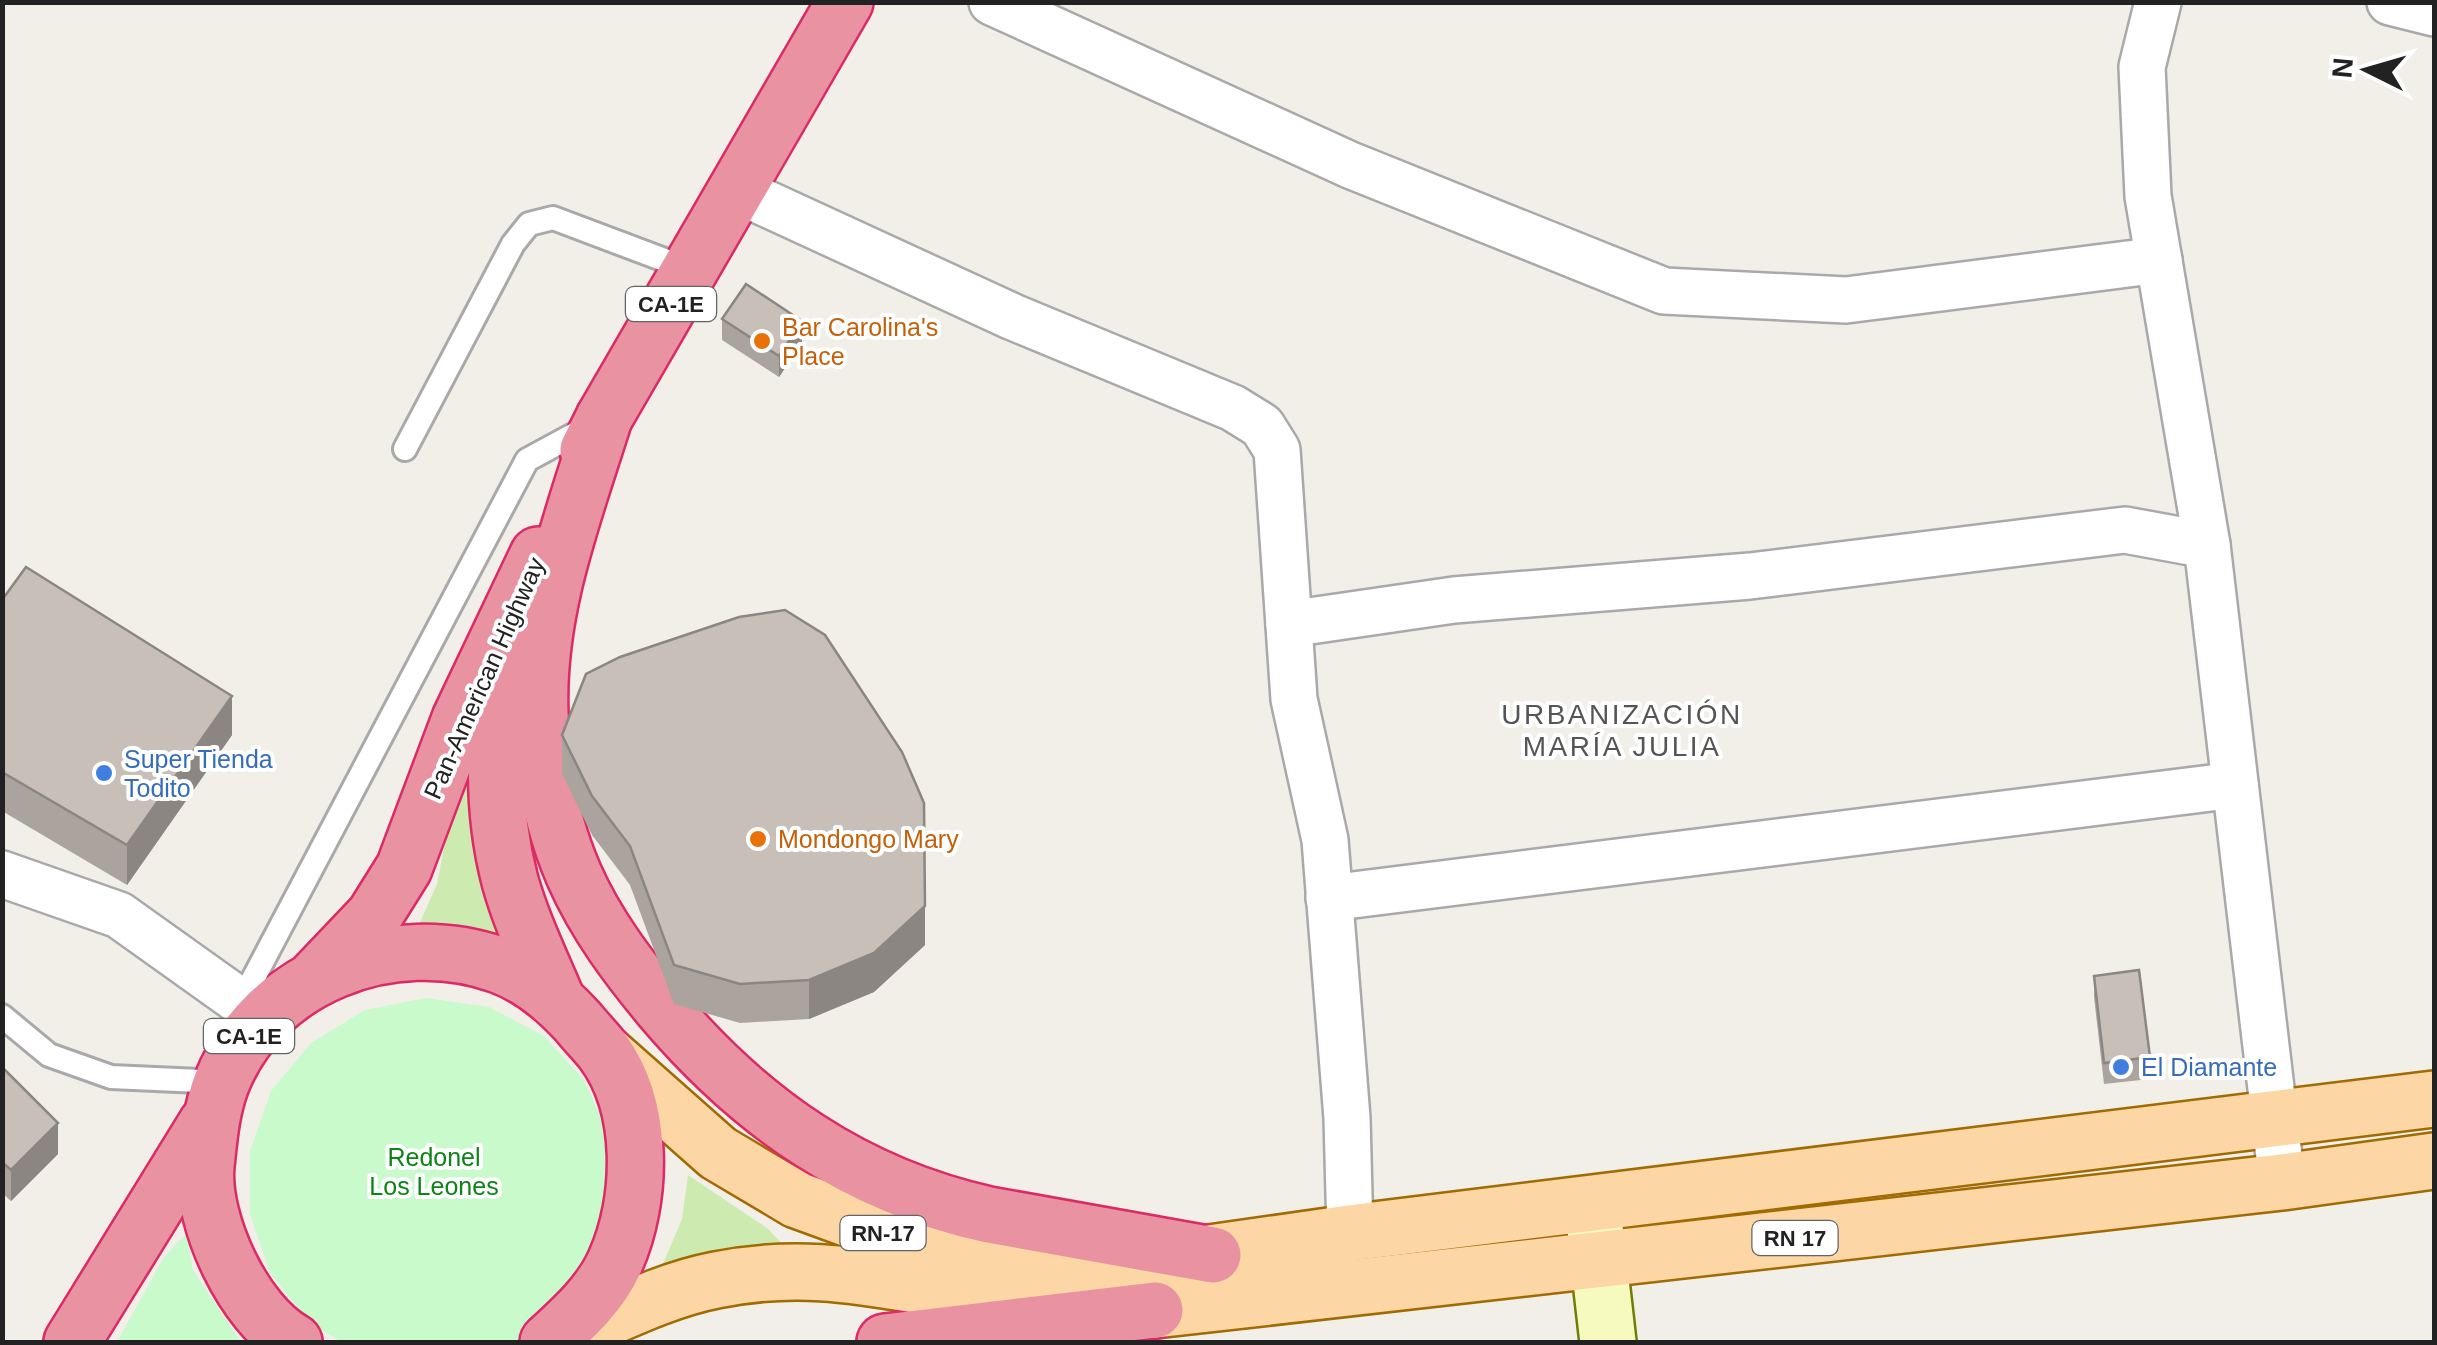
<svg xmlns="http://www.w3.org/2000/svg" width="2437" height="1345" viewBox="0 0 2437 1345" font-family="Helvetica,sans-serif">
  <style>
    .grass { fill: #cdebb0 }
    .park { fill: #c8facc }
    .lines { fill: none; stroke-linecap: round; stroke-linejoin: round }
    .lane-casing { stroke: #a9a9a9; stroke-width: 28 }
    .street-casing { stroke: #a9a9a9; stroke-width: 50 }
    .secondary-casing { stroke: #707d05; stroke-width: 60 }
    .primary-casing { stroke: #a06b00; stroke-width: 60 }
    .highway-casing { stroke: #dc2a67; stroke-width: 60 }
    .lane { stroke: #fff; stroke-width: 22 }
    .street { stroke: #fff; stroke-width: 45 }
    .secondary { stroke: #f7fabf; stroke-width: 55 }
    .primary { stroke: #fcd6a4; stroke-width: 55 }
    .highway { stroke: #e892a2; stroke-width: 55 }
    .wall { fill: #aba49e }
    .shaded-wall { fill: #8b8681 }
    .building { fill: #c7bfb8; stroke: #8b8681; stroke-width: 2.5 }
    .food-dot { fill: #e8710a; stroke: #fff; stroke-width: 4 }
    .shop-dot { fill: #3f7fe0; stroke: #fff; stroke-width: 4 }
    .labels { text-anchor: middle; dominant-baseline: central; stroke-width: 8; stroke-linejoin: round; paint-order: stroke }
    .shield { fill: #fff; stroke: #646464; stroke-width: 2.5 }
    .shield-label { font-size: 22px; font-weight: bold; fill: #222 }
    .food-label { font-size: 25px; fill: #c56008; stroke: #fff; text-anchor: start }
    .street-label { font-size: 25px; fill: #222; stroke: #fff }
    .shop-label { font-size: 25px; fill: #366cbe; stroke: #fff; text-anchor: start }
    .park-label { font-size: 25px; fill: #0c8416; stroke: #fff }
    .neighbourhood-label { font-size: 28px; letter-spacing: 2.5px; fill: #555; stroke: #fff }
  </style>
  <rect width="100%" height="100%" fill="#f2efe9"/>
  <!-- grass -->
  <g class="grass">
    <path d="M475,728L518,948C484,932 456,928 418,927L437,884L448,827Z"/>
    <polygon points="688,1175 767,1228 787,1249 657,1278 682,1219"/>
  </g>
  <!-- park -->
  <g class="park">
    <polygon points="426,998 489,1007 544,1036 584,1080 608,1133 615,1192 603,1250 529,1339 521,1342 342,1342 310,1323 270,1273 250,1214 250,1151 271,1091 311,1043 365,1010"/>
    <polygon points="186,1234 193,1270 241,1342 117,1342 164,1257"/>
  </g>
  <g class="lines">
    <!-- lane casing -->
    <g class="lane-casing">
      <g id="lane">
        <polyline points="405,449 513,244 529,224 553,218 691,270"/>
        <polyline points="241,1002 527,460 588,427"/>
        <polyline points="2,1016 49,1055 111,1077 222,1082"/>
      </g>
    </g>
    <!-- street casing -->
    <g class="street-casing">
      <g id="street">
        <polyline points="992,2 1350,165 1664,291 1846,300 2159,260"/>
        <polyline points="2158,2 2142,67 2148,196 2207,545 2282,1182"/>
        <polyline points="2390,2 2434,13"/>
        <polyline points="737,190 1013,317 1233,408 1262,426 1277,450 1294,699 1325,840 1347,1118 1350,1233"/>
        <polyline points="1289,624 1454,600 1750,576 2125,530 2207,545"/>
        <polyline points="2,874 119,915 241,1002 260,1022"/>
        <polyline points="1329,898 2235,785"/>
      </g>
    </g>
    <!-- secondary casing -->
    <g class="secondary-casing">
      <polyline id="secondary" points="1593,1211 1608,1342"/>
    </g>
    <!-- primary casing -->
    <g class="primary-casing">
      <g id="primary">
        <polyline points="605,1053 718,1153 797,1200 915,1243 982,1257 1098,1269 1350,1233 2434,1099"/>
        <path d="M552,1342C605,1321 659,1291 716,1280C815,1260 884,1282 980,1295C1038,1303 1097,1305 1155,1310L2282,1182L2434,1161"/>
      </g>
    </g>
    <!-- highway casing -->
    <g class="highway-casing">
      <g id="highway">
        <path d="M604,418C574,514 536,610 540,713C542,768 552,825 574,875C596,925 628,967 662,1008C751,1113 854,1185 989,1215L1213,1255"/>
        <polyline points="588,450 604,418 845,2"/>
        <path d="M510,657C493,730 491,808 510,881C521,921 540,960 556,998"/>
        <polyline points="316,977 374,916 404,868 460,719 538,555"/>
        <polyline points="72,1342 207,1123"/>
        <path d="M294,1342C244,1314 201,1222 206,1166C209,1138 211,1111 221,1084C263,976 392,927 499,965C529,976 557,999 578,1022C586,1032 595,1041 603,1051C645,1107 643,1200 615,1262C601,1294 573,1319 548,1342"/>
        <polyline points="885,1342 1155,1310"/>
      </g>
    </g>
    <!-- lane -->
    <use href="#lane" class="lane"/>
    <!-- street -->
    <use href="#street" class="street"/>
    <!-- secondary -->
    <use href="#secondary" class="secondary"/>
    <!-- primary -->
    <use href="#primary" class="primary"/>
    <!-- highway -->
    <use href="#highway" class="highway"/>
  </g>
  <!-- wall -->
  <g class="wall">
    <polygon points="722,319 802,342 779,377 722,340"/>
    <polygon points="2,600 232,735 127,885 2,811"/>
    <polygon points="562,735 925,945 874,992 809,1019 740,1023 674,1004 630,885 592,835 562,774"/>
    <polygon points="2094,976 2150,1057 2150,1079 2104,1084 2094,997"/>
    <polygon points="2,1067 58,1154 11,1201 2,1193"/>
  </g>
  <!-- shaded-wall -->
  <g class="shaded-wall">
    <polygon points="802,321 802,342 779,377 779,356"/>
    <polygon points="232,696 232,735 127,885 127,845"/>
    <polygon points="925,906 925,945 874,992 809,1019 809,980"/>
    <polygon points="58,1123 58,1154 11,1201 11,1170"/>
  </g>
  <!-- building -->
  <g class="building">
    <polygon points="746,284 802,321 779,356 722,319"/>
    <polygon points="26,567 232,696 127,845 2,772 2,600"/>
    <polygon points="785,610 825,635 902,752 924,803 925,906 874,953 809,980 740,984 674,965 630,846 592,796 562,735 586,674 620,657 739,617"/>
    <polygon points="2139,970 2150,1057 2104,1063 2094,976"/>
    <polygon points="2,1067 58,1123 11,1170 2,1162"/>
  </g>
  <!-- markers -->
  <g class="food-dot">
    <circle cx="762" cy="341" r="10"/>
    <circle cx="758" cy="839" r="10"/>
  </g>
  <g class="shop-dot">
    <circle cx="104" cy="773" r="10"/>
    <circle cx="2121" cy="1067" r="10"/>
  </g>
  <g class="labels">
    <!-- shield labels -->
    <g class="shield">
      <rect x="626" y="287" width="90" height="34" rx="8"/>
      <rect x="204" y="1019" width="90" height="34" rx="8"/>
      <rect x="840.5" y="1216" width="85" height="34" rx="8"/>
      <rect x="1752.5" y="1221" width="85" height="34" rx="8"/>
    </g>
    <g class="shield-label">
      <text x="671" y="304">CA-1E</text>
      <text x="249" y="1036">CA-1E</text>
      <text x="883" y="1233">RN-17</text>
      <text x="1795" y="1238">RN 17</text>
    </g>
    <!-- food labels -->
    <g class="food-label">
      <text x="782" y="327">Bar Carolina's<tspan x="782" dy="29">Place</tspan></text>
      <text x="778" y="839">Mondongo Mary</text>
    </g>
    <!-- street labels -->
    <g class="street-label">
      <text transform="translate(484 678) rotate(-66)">Pan-American Highway</text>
    </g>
    <!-- shop labels -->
    <g class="shop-label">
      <text x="124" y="759">Super Tienda<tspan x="124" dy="29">Todito</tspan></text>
      <text x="2141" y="1067">El Diamante</text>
    </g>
    <!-- park labels -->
    <g class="park-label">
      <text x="434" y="1157">Redonel<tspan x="434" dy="29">Los Leones</tspan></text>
    </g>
    <!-- neighbourhood labels -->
    <g class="neighbourhood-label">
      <text x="1622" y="714">URBANIZACIÓN<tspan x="1622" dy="32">MARÍA JULIA</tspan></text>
    </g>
  </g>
  <!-- border -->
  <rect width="2437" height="1345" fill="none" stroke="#222222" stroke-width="10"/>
  <!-- north arrow -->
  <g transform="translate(2367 70) rotate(275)" stroke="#ffffff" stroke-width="8" paint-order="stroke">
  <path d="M0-8L18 38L0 25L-18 38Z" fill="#222222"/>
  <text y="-15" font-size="28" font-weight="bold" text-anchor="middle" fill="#222222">N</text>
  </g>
</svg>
